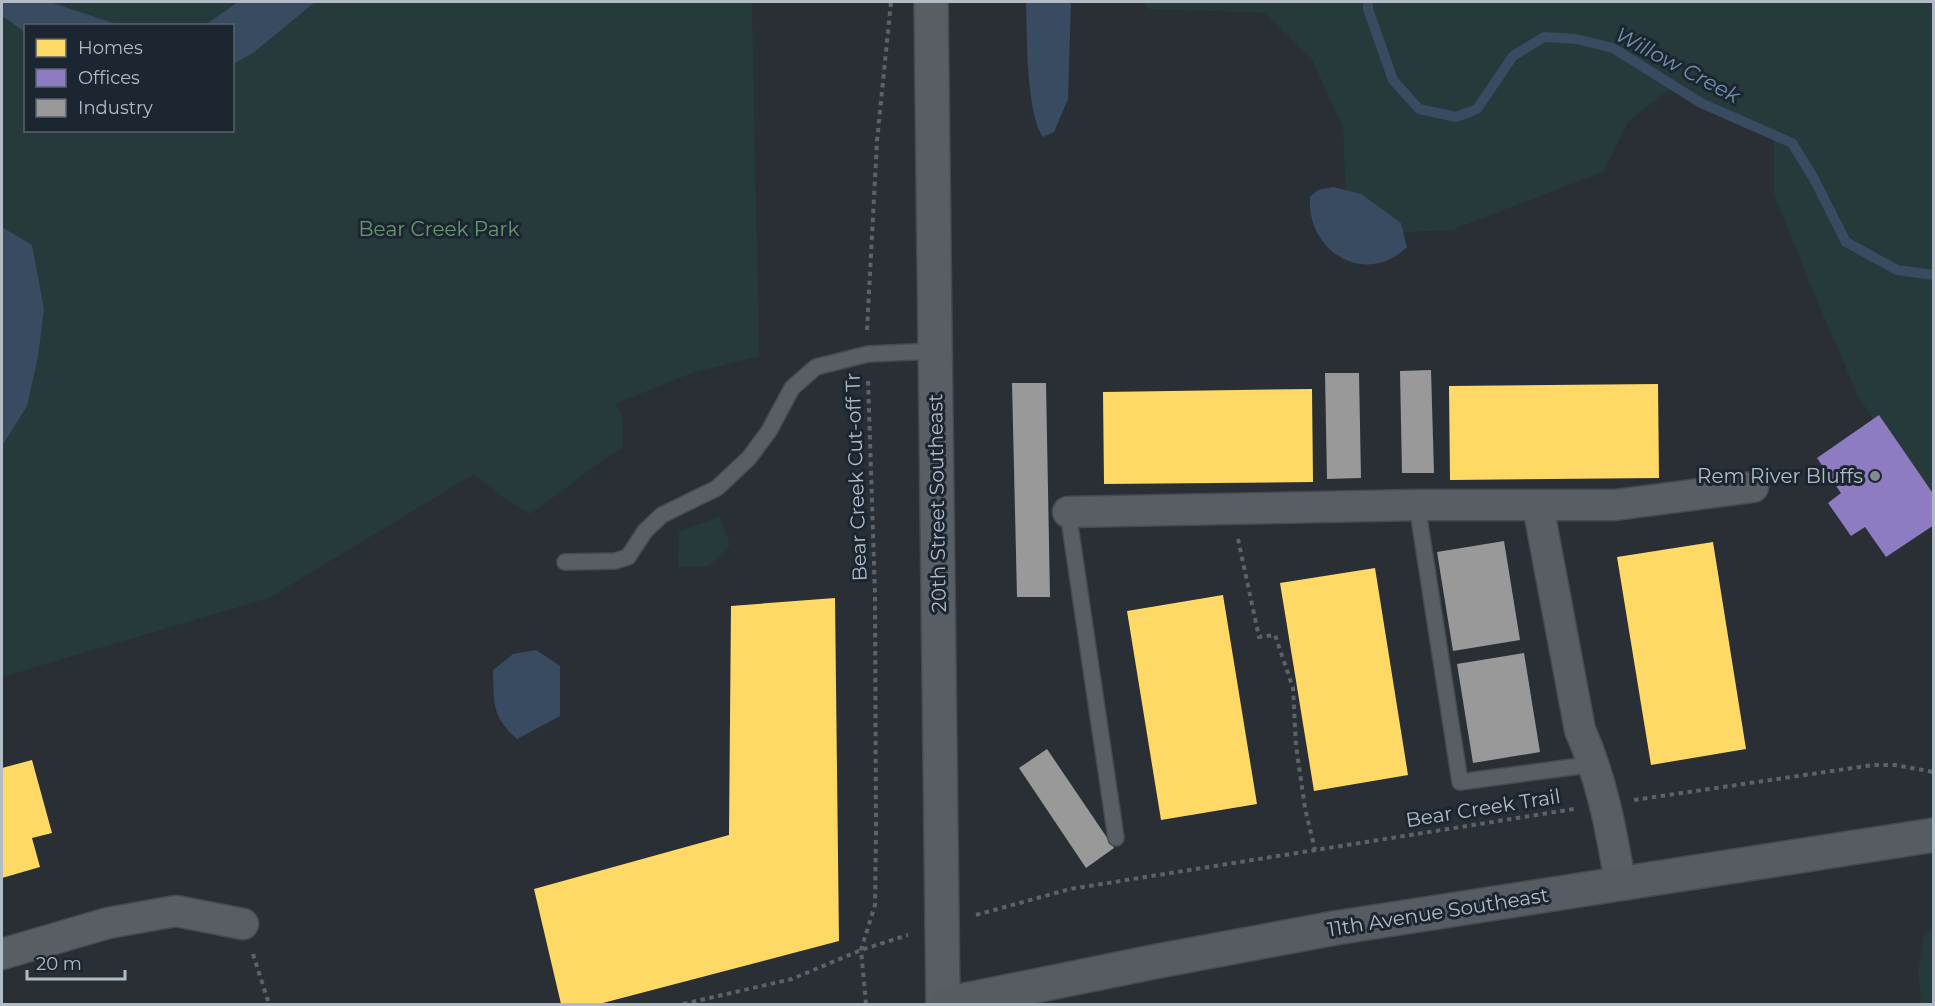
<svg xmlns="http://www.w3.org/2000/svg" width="1935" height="1006" viewBox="0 0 1935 1006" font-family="Montserrat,sans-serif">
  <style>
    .green { fill: #26393b; fill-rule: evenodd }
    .water { fill: #384b60 }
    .homes { fill: #ffd966 }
    .offices { fill: #8e7cc3 }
    .industry { fill: #999 }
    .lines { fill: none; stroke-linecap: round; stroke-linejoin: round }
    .stream { stroke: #384b60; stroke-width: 10 }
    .service-casing { stroke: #474b50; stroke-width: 18 }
    .minor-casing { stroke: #474b50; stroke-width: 33 }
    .tertiary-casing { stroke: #474b50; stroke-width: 36 }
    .secondary-casing { stroke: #474b50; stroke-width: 36 }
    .path { stroke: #5c6267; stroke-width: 4; stroke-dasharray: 4.5 4.5; stroke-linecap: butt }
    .service { stroke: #585e63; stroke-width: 15 }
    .minor { stroke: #585e63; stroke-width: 30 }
    .tertiary { stroke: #585e63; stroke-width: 33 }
    .secondary { stroke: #575c62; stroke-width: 33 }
    .poi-dot { fill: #828b94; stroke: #1c2630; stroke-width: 2 }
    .labels { text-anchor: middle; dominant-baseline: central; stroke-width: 6; stroke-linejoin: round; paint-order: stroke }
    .park-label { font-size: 20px; fill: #6a9770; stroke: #1c2630 }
    .poi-label { font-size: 20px; fill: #b2bcc7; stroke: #1c2630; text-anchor: end }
    .street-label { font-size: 20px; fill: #b2bcc7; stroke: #1c2630 }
    .water-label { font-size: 21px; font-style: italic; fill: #738faa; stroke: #1c2630 }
  </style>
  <rect width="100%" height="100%" fill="#292f35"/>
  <!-- green -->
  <g class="green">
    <path d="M2,2H752L759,356L692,373L615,404L623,416L622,448C589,468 562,493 530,514L505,499L474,474L269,598L2,677ZM26,26H232V130H26Z"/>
    <polygon points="1143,2 1933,2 1933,509 1858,396 1816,298 1774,195 1774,135 1701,103 1674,86 1629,121 1603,172 1452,230 1385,233 1346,204 1343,128 1312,59 1265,13 1149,9"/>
    <polygon points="720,517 730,545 709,566 678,567 679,531"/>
    <polygon points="1933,927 1933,1004 1921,1004 1918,971 1924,934"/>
  </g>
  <!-- water -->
  <g class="water">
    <polygon points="2,2 50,2 119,25 26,26 25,32 2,16"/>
    <polygon points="238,2 315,2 253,53 233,64 232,26 205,25"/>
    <path d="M1026,2H1071L1068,99L1054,132L1043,137C1026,113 1027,33 1026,2Z"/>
    <path d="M1333,187L1361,194L1401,223L1407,247C1365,288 1306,251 1310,197L1318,190Z"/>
    <polygon points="2,227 32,245 44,309 38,357 27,406 2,446"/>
    <path d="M536,650L560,666V716L517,739C491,716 494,702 493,670L513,654Z"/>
  </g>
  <!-- homes -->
  <g class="homes">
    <polygon points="1658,384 1659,478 1450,480 1449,386"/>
    <polygon points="1312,389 1313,482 1104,484 1103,392"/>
    <polygon points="1713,542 1746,749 1651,765 1617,557"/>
    <polygon points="1375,568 1408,775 1314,791 1280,583"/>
    <polygon points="1223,595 1257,804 1161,820 1127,611"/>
    <polygon points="835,598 839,941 599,1004 561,1004 534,889 729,835 731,606"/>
    <polygon points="32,760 52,833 32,838 40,867 2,878 2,768"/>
  </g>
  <!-- offices -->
  <polygon class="offices" points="1879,415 1934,495 1934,525 1886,557 1865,527 1851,536 1828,503 1841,493 1817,458"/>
  <!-- industry -->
  <g class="industry">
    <polygon points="1431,370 1434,473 1402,473 1400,371"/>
    <polygon points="1325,373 1359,373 1361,478 1327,479"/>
    <polygon points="1012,383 1046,383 1050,597 1017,597"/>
    <polygon points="1504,541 1520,640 1453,651 1437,552"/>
    <polygon points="1524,653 1540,752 1473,763 1457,664"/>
    <polygon points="1047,749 1114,848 1086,868 1019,768"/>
  </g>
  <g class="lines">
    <!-- stream -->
    <polyline class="stream" points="1368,2 1368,9 1393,80 1419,109 1456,117 1477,109 1513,56 1544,37 1576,39 1613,48 1701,103 1792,143 1813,177 1846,242 1897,270 1934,275"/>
    <!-- service casing -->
    <g class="service-casing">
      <g id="service">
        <polyline points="1417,505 1460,782 1595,764"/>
        <polyline points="1068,512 1116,838"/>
        <polyline points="565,562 615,561 628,557 645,531 662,515 717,488 749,458 769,431 792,388 816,367 868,354 935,351"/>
      </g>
    </g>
    <!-- minor casing -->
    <g class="minor-casing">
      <g id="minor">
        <path d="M1538,506L1580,730C1602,780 1611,829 1620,882"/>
        <polyline points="1068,512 1417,505 1615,505 1753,487"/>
        <polyline points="2,954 108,923 176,911 243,924"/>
      </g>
    </g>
    <!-- tertiary casing -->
    <g class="tertiary-casing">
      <polyline id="tertiary" points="931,2 943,1004"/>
    </g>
    <!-- secondary casing -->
    <g class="secondary-casing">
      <polyline id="secondary" points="946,1004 1158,961 1335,928 1934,835"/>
    </g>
    <!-- path -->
    <g class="path">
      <polyline points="867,330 877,141 891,2"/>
      <polyline points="1238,539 1259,637 1275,635 1293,688 1296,746 1305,808 1315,850"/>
      <polyline points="1634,800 1873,765 1895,765 1934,772"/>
      <polyline points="976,915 1070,889 1574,809"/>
      <polyline points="253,954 269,1004"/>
      <polyline points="683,1004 792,979 861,950 908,935"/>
      <polyline points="866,1004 861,950 875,905 876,832 875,595 868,379"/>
    </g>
    <!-- service -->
    <use href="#service" class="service"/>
    <!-- minor -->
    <use href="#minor" class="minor"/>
    <!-- tertiary -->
    <use href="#tertiary" class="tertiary"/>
    <!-- secondary -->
    <use href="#secondary" class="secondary"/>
  </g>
  <!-- markers -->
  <circle class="poi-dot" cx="1875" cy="476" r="6"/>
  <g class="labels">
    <!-- park labels -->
    <g class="park-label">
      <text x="439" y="229">Bear Creek Park</text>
    </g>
    <!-- poi labels -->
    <g class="poi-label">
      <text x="1863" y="476">Rem River Bluffs</text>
    </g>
    <!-- street labels -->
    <g class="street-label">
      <text transform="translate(856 477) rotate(-92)">Bear Creek Cut-off Tr</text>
      <text transform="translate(937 503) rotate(-91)">20th Street Southeast</text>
      <text transform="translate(1483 808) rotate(-9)">Bear Creek Trail</text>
      <text transform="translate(1438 912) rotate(-9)">11th Avenue Southeast</text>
    </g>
    <!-- water labels -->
    <g class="water-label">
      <text transform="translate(1678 65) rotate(28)">Willow Creek</text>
    </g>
  </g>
  <!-- border -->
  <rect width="1935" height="1006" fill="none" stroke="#b2bcc7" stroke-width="6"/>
  <!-- legend -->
  <rect x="24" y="24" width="210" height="108" fill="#1c2630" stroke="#58626c" stroke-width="1.5"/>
  <rect x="36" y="39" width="30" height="18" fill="#ffd966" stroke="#58626c" stroke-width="1.5"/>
  <text x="78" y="54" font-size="18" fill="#b2bcc7">Homes</text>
  <rect x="36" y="69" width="30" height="18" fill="#8e7cc3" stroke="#58626c" stroke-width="1.5"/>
  <text x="78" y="84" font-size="18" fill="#b2bcc7">Offices</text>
  <rect x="36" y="99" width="30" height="18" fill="#999999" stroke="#58626c" stroke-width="1.5"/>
  <text x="78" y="114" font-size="18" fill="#b2bcc7">Industry</text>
  <!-- scale -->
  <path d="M27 970v9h98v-9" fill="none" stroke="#b2bcc7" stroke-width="3"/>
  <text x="36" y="970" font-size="18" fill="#b2bcc7" stroke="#1c2630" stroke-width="4.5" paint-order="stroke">20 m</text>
</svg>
